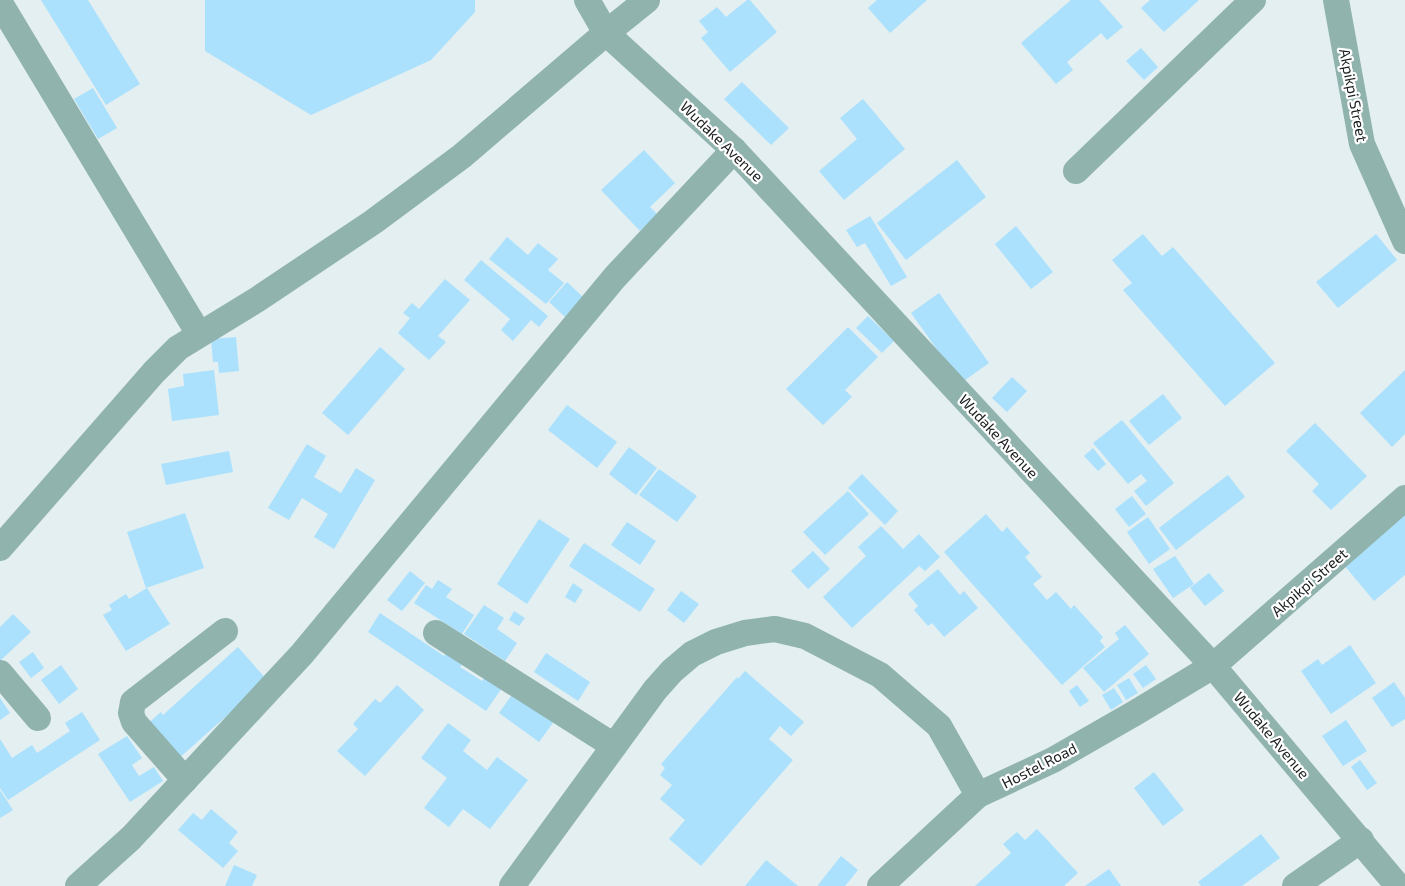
<svg xmlns="http://www.w3.org/2000/svg" width="1405" height="886" viewBox="0 0 1405 886" font-family="'Exo 2',sans-serif">
  <style>
    .building { fill: #abe1fd }
    .lines { fill: none; stroke-linecap: round; stroke-linejoin: round }
    .minor { stroke: #90b3ae; stroke-width: 26 }
    .labels { text-anchor: middle; dominant-baseline: central; stroke-width: 4.5; stroke-linejoin: round; paint-order: stroke }
    .street-label { font-size: 15px; fill: #1b1f20; stroke: #fff }
  </style>
  <rect width="100%" height="100%" fill="#e3eff1"/>
  <!-- building -->
  <g class="building">
    <polygon points="41,0 88,0 140,84 106,105"/>
    <polygon points="205,0 475,0 475,12 431,60 311,115 205,51"/>
    <polygon points="747,0 750,0 777,32 730,72 701,38 708,32 699,21 717,7 726,17"/>
    <polygon points="877,0 927,0 890,33 868,8"/>
    <polygon points="1071,0 1099,0 1123,27 1107,40 1101,33 1067,62 1073,70 1056,84 1021,43"/>
    <polygon points="1150,0 1199,0 1164,32 1141,8"/>
    <polygon points="1141,48 1158,67 1144,80 1126,61"/>
    <polygon points="742,82 789,128 771,145 724,99"/>
    <polygon points="93,88 117,128 98,139 74,99"/>
    <polygon points="863,99 905,149 844,200 819,171 857,139 840,118"/>
    <polygon points="644,150 675,183 650,207 657,214 640,231 601,190"/>
    <polygon points="957,160 986,197 906,260 877,223"/>
    <polygon points="870,216 907,277 891,286 865,243 857,247 846,230"/>
    <polygon points="1016,226 1053,272 1031,289 995,244"/>
    <polygon points="1143,234 1162,256 1173,247 1275,363 1225,406 1123,290 1132,283 1112,260"/>
    <polygon points="1376,234 1397,260 1338,308 1316,282"/>
    <polygon points="507,237 528,255 538,243 558,259 548,270 564,283 546,304 489,259"/>
    <polygon points="481,260 548,316 539,327 531,320 513,341 501,330 510,319 464,280"/>
    <polygon points="445,279 470,300 438,336 446,342 429,360 398,333 410,318 403,313 412,303 419,309"/>
    <polygon points="567,282 584,298 565,317 549,302"/>
    <polygon points="939,293 989,363 961,383 911,313"/>
    <polygon points="868,316 894,341 882,353 856,328"/>
    <polygon points="848,327 878,357 845,390 852,397 823,425 786,389"/>
    <polygon points="236,337 239,371 219,373 218,362 213,362 211,339"/>
    <polygon points="380,347 405,369 348,435 322,413"/>
    <polygon points="214,370 219,415 172,421 168,389 184,386 183,374"/>
    <polygon points="1405,370 1405,434 1392,447 1360,413"/>
    <polygon points="1012,377 1027,391 1007,412 992,398"/>
    <polygon points="1163,394 1182,418 1149,445 1129,421"/>
    <polygon points="567,405 617,442 597,468 548,430"/>
    <polygon points="1122,420 1174,483 1146,506 1134,491 1147,481 1141,474 1128,484 1093,443"/>
    <polygon points="1315,423 1367,476 1331,510 1312,491 1319,484 1286,451"/>
    <polygon points="307,444 326,456 314,477 341,493 356,468 375,480 334,549 314,537 328,514 302,498 289,520 268,508"/>
    <polygon points="629,447 657,468 636,495 609,474"/>
    <polygon points="1093,448 1106,464 1098,471 1084,456"/>
    <polygon points="229,451 233,472 166,485 161,464"/>
    <polygon points="659,469 697,496 677,522 639,495"/>
    <polygon points="862,474 898,511 885,525 848,488"/>
    <polygon points="1228,475 1245,497 1176,550 1159,528"/>
    <polygon points="848,491 869,514 825,555 803,532"/>
    <polygon points="1132,496 1146,514 1129,527 1115,509"/>
    <polygon points="185,513 204,568 146,588 127,532"/>
    <polygon points="986,514 1002,532 1007,527 1030,553 1025,557 1042,577 1033,584 1047,600 1056,592 1071,609 1074,605 1103,637 1100,641 1105,647 1062,685 944,552"/>
    <polygon points="1405,515 1405,575 1374,601 1344,565"/>
    <polygon points="1148,517 1170,549 1149,564 1127,532"/>
    <polygon points="539,519 570,539 527,604 497,584"/>
    <polygon points="627,522 656,541 640,565 611,545"/>
    <polygon points="881,526 903,549 919,534 940,557 925,571 919,566 852,628 823,597 866,556 858,547"/>
    <polygon points="584,543 655,589 640,612 569,566"/>
    <polygon points="813,551 830,569 808,589 791,571"/>
    <polygon points="1175,556 1194,584 1173,598 1153,569"/>
    <polygon points="938,569 960,595 964,591 978,608 944,637 932,623 928,626 914,610 918,606 908,594"/>
    <polygon points="410,571 425,583 402,611 387,600"/>
    <polygon points="1209,573 1224,591 1205,606 1190,588"/>
    <polygon points="438,580 452,589 446,597 474,615 462,634 414,603 426,585 432,589"/>
    <polygon points="573,583 583,590 575,603 565,597"/>
    <polygon points="147,588 170,624 126,651 103,615 112,610 109,605 126,594 129,599"/>
    <polygon points="681,591 699,604 684,623 667,610"/>
    <polygon points="484,605 504,618 497,629 517,643 505,661 464,634"/>
    <polygon points="514,611 525,618 519,626 509,620"/>
    <polygon points="380,613 444,656 447,653 463,663 460,667 482,681 485,677 502,688 486,711 368,632"/>
    <polygon points="13,614 31,632 0,661 0,627"/>
    <polygon points="1125,625 1149,654 1104,692 1083,668 1119,639 1115,633"/>
    <polygon points="1350,645 1376,683 1331,714 1301,671 1318,659 1322,665"/>
    <polygon points="238,647 267,680 177,760 146,725 161,712 163,715"/>
    <polygon points="33,652 44,668 31,678 19,662"/>
    <polygon points="546,653 590,682 578,701 534,672"/>
    <polygon points="61,665 78,689 59,704 41,680"/>
    <polygon points="1146,665 1156,679 1143,688 1133,674"/>
    <polygon points="745,671 804,722 791,736 780,726 769,739 793,760 701,866 669,839 685,820 660,799 672,785 660,775 665,768 661,764 737,677 738,679"/>
    <polygon points="1129,678 1138,693 1126,700 1117,685"/>
    <polygon points="1394,682 1405,698 1405,719 1392,727 1372,698"/>
    <polygon points="397,685 424,710 365,776 337,751 358,729 353,724 375,699 380,703"/>
    <polygon points="1077,685 1089,701 1080,707 1069,691"/>
    <polygon points="1114,688 1123,702 1111,710 1102,695"/>
    <polygon points="514,692 555,720 539,742 499,713"/>
    <polygon points="0,698 10,713 0,720"/>
    <polygon points="82,712 100,740 8,800 0,788 0,739 12,758 32,745 37,753 70,731 65,723"/>
    <polygon points="1346,720 1367,751 1343,766 1322,736"/>
    <polygon points="448,723 471,740 463,751 487,770 497,757 528,780 490,829 463,809 449,827 424,808 447,778 421,758"/>
    <polygon points="127,736 142,758 132,765 139,776 154,767 163,781 130,802 98,754"/>
    <polygon points="1360,760 1377,783 1367,790 1351,767"/>
    <polygon points="1154,772 1184,810 1163,826 1134,788"/>
    <polygon points="0,790 13,810 0,818"/>
    <polygon points="211,809 238,832 229,843 238,851 223,868 178,830 193,813 202,820"/>
    <polygon points="1037,829 1078,873 1064,886 975,886 1011,853 1003,844 1017,832 1025,840"/>
    <polygon points="1261,834 1280,858 1242,886 1201,886 1198,882"/>
    <polygon points="841,856 858,870 845,886 819,886 818,885"/>
    <polygon points="766,860 798,886 745,886"/>
    <polygon points="234,865 257,875 252,886 225,886"/>
    <polygon points="1109,869 1121,886 1085,886"/>
  </g>
  <g class="lines">
    <!-- minor -->
    <g class="minor">
      <polyline points="587,0 606,33 734,150 1213,666 1398,886"/>
      <polyline points="1336,0 1362,144 1405,241"/>
      <polyline points="0,3 199,334"/>
      <polyline points="1076,171 1253,0"/>
      <polyline points="0,548 154,372 178,348 258,299 373,222 462,156 606,33 647,0"/>
      <polyline points="436,633 614,746"/>
      <polyline points="0,673 38,718"/>
      <polyline points="185,780 134,722 131,713 133,702 225,631"/>
      <polyline points="78,886 131,838 302,654 615,277 734,150"/>
      <polyline points="512,886 655,690 672,671 692,654 716,642 745,633 775,629 805,636 880,675 939,726 978,795"/>
      <polyline points="880,886 978,795 1053,760 1135,713 1213,666 1405,498"/>
      <polyline points="1295,886 1361,840"/>
    </g>
  </g>
  <g class="labels">
    <!-- street labels -->
    <g class="street-label">
      <text transform="translate(1354 95) rotate(79)">Akpikpi Street</text>
      <text transform="translate(722 141) rotate(44)">Wudake Avenue</text>
      <text transform="translate(999 436) rotate(47)">Wudake Avenue</text>
      <text transform="translate(1309 582) rotate(-41)">Akpikpi Street</text>
      <text transform="translate(1272 735) rotate(50)">Wudake Avenue</text>
      <text transform="translate(1039 765) rotate(-27)">Hostel Road</text>
    </g>
  </g>
</svg>
